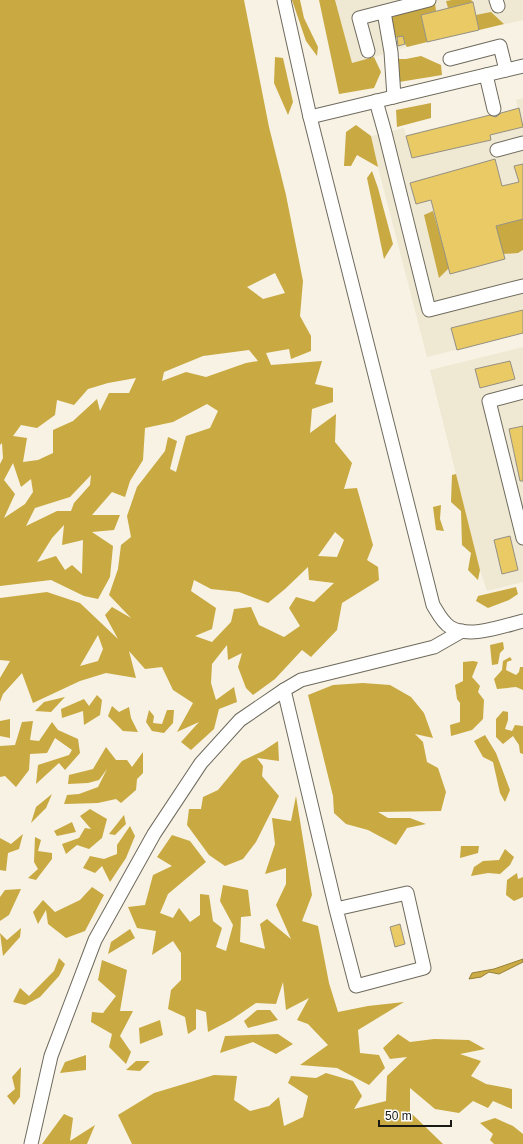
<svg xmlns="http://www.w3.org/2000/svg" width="523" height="1144" viewBox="0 0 523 1144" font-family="Helvetica,sans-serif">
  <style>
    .built { fill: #efe8d2 }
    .forest { fill: #c9a941; fill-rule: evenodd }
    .water { fill: #cbab43; stroke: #967f35 }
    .building { fill: #eaca64; stroke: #949083 }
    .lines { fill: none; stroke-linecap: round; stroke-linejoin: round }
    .minor-casing { stroke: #6e6a5d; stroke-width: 15 }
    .minor { stroke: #fff; stroke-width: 13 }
  </style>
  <rect width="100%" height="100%" fill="#f7f2e4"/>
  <!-- built -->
  <g class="built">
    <polygon points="335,0 523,0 523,20 407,47 352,64"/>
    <polygon points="523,98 523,333 427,357 378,167 371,136 404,128 406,135 518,109 516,100"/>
    <polygon points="523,347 523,582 487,591 480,570 430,370"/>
  </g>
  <!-- forest -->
  <g class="forest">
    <path d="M0,0H244L269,127L286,195L303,281L300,316L311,336V351L291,359L289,349L266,353L271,365L322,361L315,384L333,388V402L312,409L310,433L336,414L335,442L352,463L344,489L357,488L373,545L367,560L378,567L379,580L342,603L337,630L311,657L302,650L275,679L253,695L246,688L238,667L242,653L228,660L227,645L212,664L211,683L216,700L234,687L237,702L219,709L214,729L191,750L181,742L199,722L177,732L193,703L173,690L162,667L145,669L129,651L136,678L106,673L80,681L33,703L22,673L3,694L0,702V678L10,661L0,660V598L47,592L80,603L118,639L105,615L112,607L131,618L109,595L118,569L121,545L131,537L127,516L137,487L165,451L168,437L177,441L170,469L176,472L186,436L210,428L218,411L207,404L173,422L145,428L143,460L130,481L125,497L112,492L92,515H120L114,530L92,532L113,546L110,577L98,599L84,596L51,580L0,586V464L3,458L2,443L0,445ZM275,273L285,293L263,299L247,287ZM249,350L258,361L246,363L206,377L186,372L162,381L164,372L203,356ZM136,378L129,393H109L100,411L97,399L73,421L53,430V453L38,460L23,462L27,438L13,436L21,425L37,428L55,415L57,400L74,405L88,389L108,383ZM13,463L21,487L31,479L33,492L25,504L4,518L15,494L4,480ZM91,475L90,485L74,503L71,511H57L26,526L35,508L70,497ZM64,525L62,545L83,540L82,574L72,565L65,570L56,556L37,562L52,538ZM335,532L344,540L337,557L318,556ZM308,567L309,580L334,583L314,602L296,597L289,608L300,626L284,637L259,625L251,607L234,609L231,622L212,642L195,636L212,629L216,608L191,591L194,580L211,589L239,592L268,603L285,589ZM98,635L103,649L98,661L80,666Z"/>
    <polygon points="292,0 300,0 304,18 318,47 317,56 306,41"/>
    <polygon points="319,0 335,0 352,63 374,57 381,72 374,88 339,94"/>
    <polygon points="452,0 471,0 473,2 448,8 446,1"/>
    <polygon points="435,3 436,11 421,15 427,42 407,47 405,44 403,36 393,38 389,18"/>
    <polygon points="491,12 504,24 479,30 476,15"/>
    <polygon points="421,56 441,65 442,75 399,82 391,59 406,59"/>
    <polygon points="275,57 283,58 293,102 288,115 274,83"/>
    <polygon points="431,103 431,118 397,127 396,110"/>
    <polygon points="356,125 371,136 378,167 357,155 351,166 344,166 346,132"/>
    <polygon points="372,171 378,188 393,244 384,259 367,178"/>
    <polygon points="433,211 449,268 439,278 424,215"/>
    <polygon points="523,219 523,250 518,253 503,254 496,226"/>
    <polygon points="456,474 480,570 478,580 468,570 471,553 462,545 461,511 451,502 452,475"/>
    <polygon points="441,505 440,519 444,531 436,530 433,507"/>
    <polygon points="516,587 518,594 509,600 488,608 476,601 478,596"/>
    <polygon points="503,642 504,649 500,653 498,664 492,665 490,645"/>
    <polygon points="510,657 512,660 507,662 506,670 516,675 519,672 520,667 523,667 523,690 516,687 497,689 494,679 502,670 503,661"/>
    <polygon points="473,661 478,662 472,677 480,686 478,692 484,700 483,719 472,730 451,736 450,725 460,722 460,703 457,699 455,685 463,681 463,662"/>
    <polygon points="363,683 390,685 411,697 424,713 433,738 415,734 423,742 427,762 438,768 446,792 441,811 378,812 388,818 410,818 426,824 407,828 396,845 368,830 346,824 334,813 333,796 308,695 333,685"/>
    <polygon points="97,695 102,700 100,715 84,725 83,711 62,718 61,709 84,699 89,706"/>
    <polygon points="65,697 51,712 35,711 44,702"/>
    <polygon points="112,706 119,712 129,707 131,718 138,732 123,731 108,716"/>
    <polygon points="149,710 154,716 153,723 162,724 167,710 174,710 173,723 164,733 152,731 146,722"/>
    <polygon points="503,711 508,712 508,720 505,729 512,731 515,725 523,726 523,754 520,753 519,745 513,736 503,744 496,737 496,719"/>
    <polygon points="10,719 10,738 0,736 0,721"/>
    <polygon points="33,721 30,740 39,741 52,722 58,730 78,739 80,753 65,770 59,763 36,784 38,765 69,755 72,750 55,738 47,753 30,754 29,770 16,787 5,776 0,777 0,746 15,745 22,722"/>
    <polygon points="485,735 496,753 510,790 505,802 500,793 493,762 483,757 474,741"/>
    <polygon points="278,741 279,761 257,758 263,766 262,776 279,796 256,842 243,859 225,866 209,855 187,825 189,809 201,809 203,797 218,790 242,761 263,751"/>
    <polygon points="106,747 116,760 127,760 132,767 143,752 143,773 137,779 136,790 121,803 116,799 98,803 64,804 67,795 79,794 98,787 107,769 99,780 88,783 68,784 69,775 93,769"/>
    <polygon points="52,794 46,808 31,823 36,807"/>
    <polygon points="296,796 312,895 302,921 318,926 329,983 338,1012 368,1006 404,1002 358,1030 360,1053 379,1055 385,1068 369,1085 337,1068 300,1065 328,1045 308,1024 297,1020 309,998 286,1010 283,982 276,1004 256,1003 231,1020 208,1032 206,1012 196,1009 196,1029 188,1034 185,1017 168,1009 171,990 181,980 181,953 173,941 152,955 156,931 137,928 128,907 145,905 153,875 172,866 157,857 172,835 190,841 206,862 168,894 160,913 173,918 179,908 190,922 200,915 200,894 209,895 213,921 222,928 216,947 226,951 233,925 220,901 223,885 248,890 251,916 241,917 240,942 265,949 260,924 267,919 291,939 276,905 286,884 286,868 265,874 275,844 272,818 291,821"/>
    <polygon points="90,809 107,819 102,838 89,849 77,845 66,854 62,844 79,838 85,828 91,829 80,816"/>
    <polygon points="124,815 126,824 115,835 109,834"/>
    <polygon points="72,822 76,832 57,836 54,831"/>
    <polygon points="130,826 135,836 126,858 110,882 102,866 95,873 83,868 90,856 104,859 117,854 117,845"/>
    <polygon points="23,834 19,849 8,853 6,871 0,870 0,838 11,844"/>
    <polygon points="35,837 41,840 38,851 52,853 52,859 36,880 28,878 38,869 34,862"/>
    <polygon points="461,846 479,846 478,853 460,858"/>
    <polygon points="505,849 514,857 510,865 500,874 488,873 471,876 474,867 483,861 499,860"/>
    <polygon points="517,873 518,879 523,877 523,897 514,901 506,895 507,880"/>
    <polygon points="92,887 104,895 85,931 66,938 48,924 46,910 38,924 33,912 43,900 55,912 80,900"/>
    <polygon points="21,889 9,915 0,921 0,897 5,890"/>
    <polygon points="21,928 20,937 3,956 0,933 7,940"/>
    <polygon points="130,929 135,938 108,954 111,942"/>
    <polygon points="59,958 65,964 59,976 40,997 25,1005 13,1002 20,988 29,996 54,971"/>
    <polygon points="102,960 127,970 120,1011 133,1011 120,1036 131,1052 126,1064 109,1047 112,1034 91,1022 92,1012 103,1013 116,996 98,980"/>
    <polygon points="257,1010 270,1010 278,1020 248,1028 244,1021"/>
    <polygon points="160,1020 163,1035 140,1044 139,1028"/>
    <polygon points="278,1034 293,1044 276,1054 253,1042 220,1053 225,1036"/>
    <polygon points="398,1034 410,1042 434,1039 469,1040 485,1049 460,1054 481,1061 471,1076 486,1084 512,1089 512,1109 493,1101 488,1108 473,1101 459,1113 435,1109 410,1088 410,1112 443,1144 132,1144 118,1115 154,1093 214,1075 237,1076 234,1100 250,1111 269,1106 279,1097 284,1126 303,1117 308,1096 288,1083 291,1076 316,1078 326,1073 353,1081 362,1096 354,1109 386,1101 387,1076 407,1057 390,1059 383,1048"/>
    <polygon points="86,1055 86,1070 60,1073 65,1062"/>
    <polygon points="136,1061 150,1061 140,1071 126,1070"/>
    <polygon points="21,1067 20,1097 14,1105 7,1096 15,1089 12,1077"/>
    <polygon points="64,1114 73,1118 70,1141 95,1125 87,1144 42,1144"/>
    <polygon points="495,1118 513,1126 523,1134 523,1144 494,1144 490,1140 493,1134 480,1123"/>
  </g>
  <!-- water -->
  <polygon class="water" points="523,959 523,962 499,974 489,972 481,977 469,979 472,973 494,969"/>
  <!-- building -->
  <g class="building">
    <polygon points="473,2 479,30 427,42 421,15"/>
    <polygon points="403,36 405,44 398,46 397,37"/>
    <polygon points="519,108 523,127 490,135 491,140 412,158 406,136 490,115 496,117 501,113"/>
    <polygon points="495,159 502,186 519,182 514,166 523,164 523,219 496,226 505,259 450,274 431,200 416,204 410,183"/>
    <polygon points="523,310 523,333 457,350 451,328"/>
    <polygon points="510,361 515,379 480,388 475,369"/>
    <polygon points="523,426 523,481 520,481 509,429"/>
    <polygon points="510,536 518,570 502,574 494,540"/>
    <polygon points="400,924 405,944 395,947 390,927"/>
  </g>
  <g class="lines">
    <!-- minor casing -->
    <g class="minor-casing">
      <g id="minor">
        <path d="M284,0L310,117L433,605C438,613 442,622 450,627C469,639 503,626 523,621"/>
        <polyline points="496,0 498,6"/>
        <polyline points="384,12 391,52 394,97"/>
        <polyline points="368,51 359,18 429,0"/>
        <polyline points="450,59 500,46 506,70"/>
        <polyline points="486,75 494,109"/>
        <polyline points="376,101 385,133 429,310 523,286"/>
        <polyline points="310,117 523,66"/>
        <polyline points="497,150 523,143"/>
        <polyline points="523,392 489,401 523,538"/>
        <polyline points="336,909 407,893 424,968 356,986 336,909 284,690 301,680 434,647 462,631"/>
        <polyline points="31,1144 51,1056 95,940 154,834 201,763 240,720 284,690"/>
      </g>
    </g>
    <!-- minor -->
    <use href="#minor" class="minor"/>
  </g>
  <!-- scale -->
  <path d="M379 1120v6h72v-6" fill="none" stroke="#1a1914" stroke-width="2"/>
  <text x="385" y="1120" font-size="12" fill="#1a1914" stroke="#ffffff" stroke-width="3" paint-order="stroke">50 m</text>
</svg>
